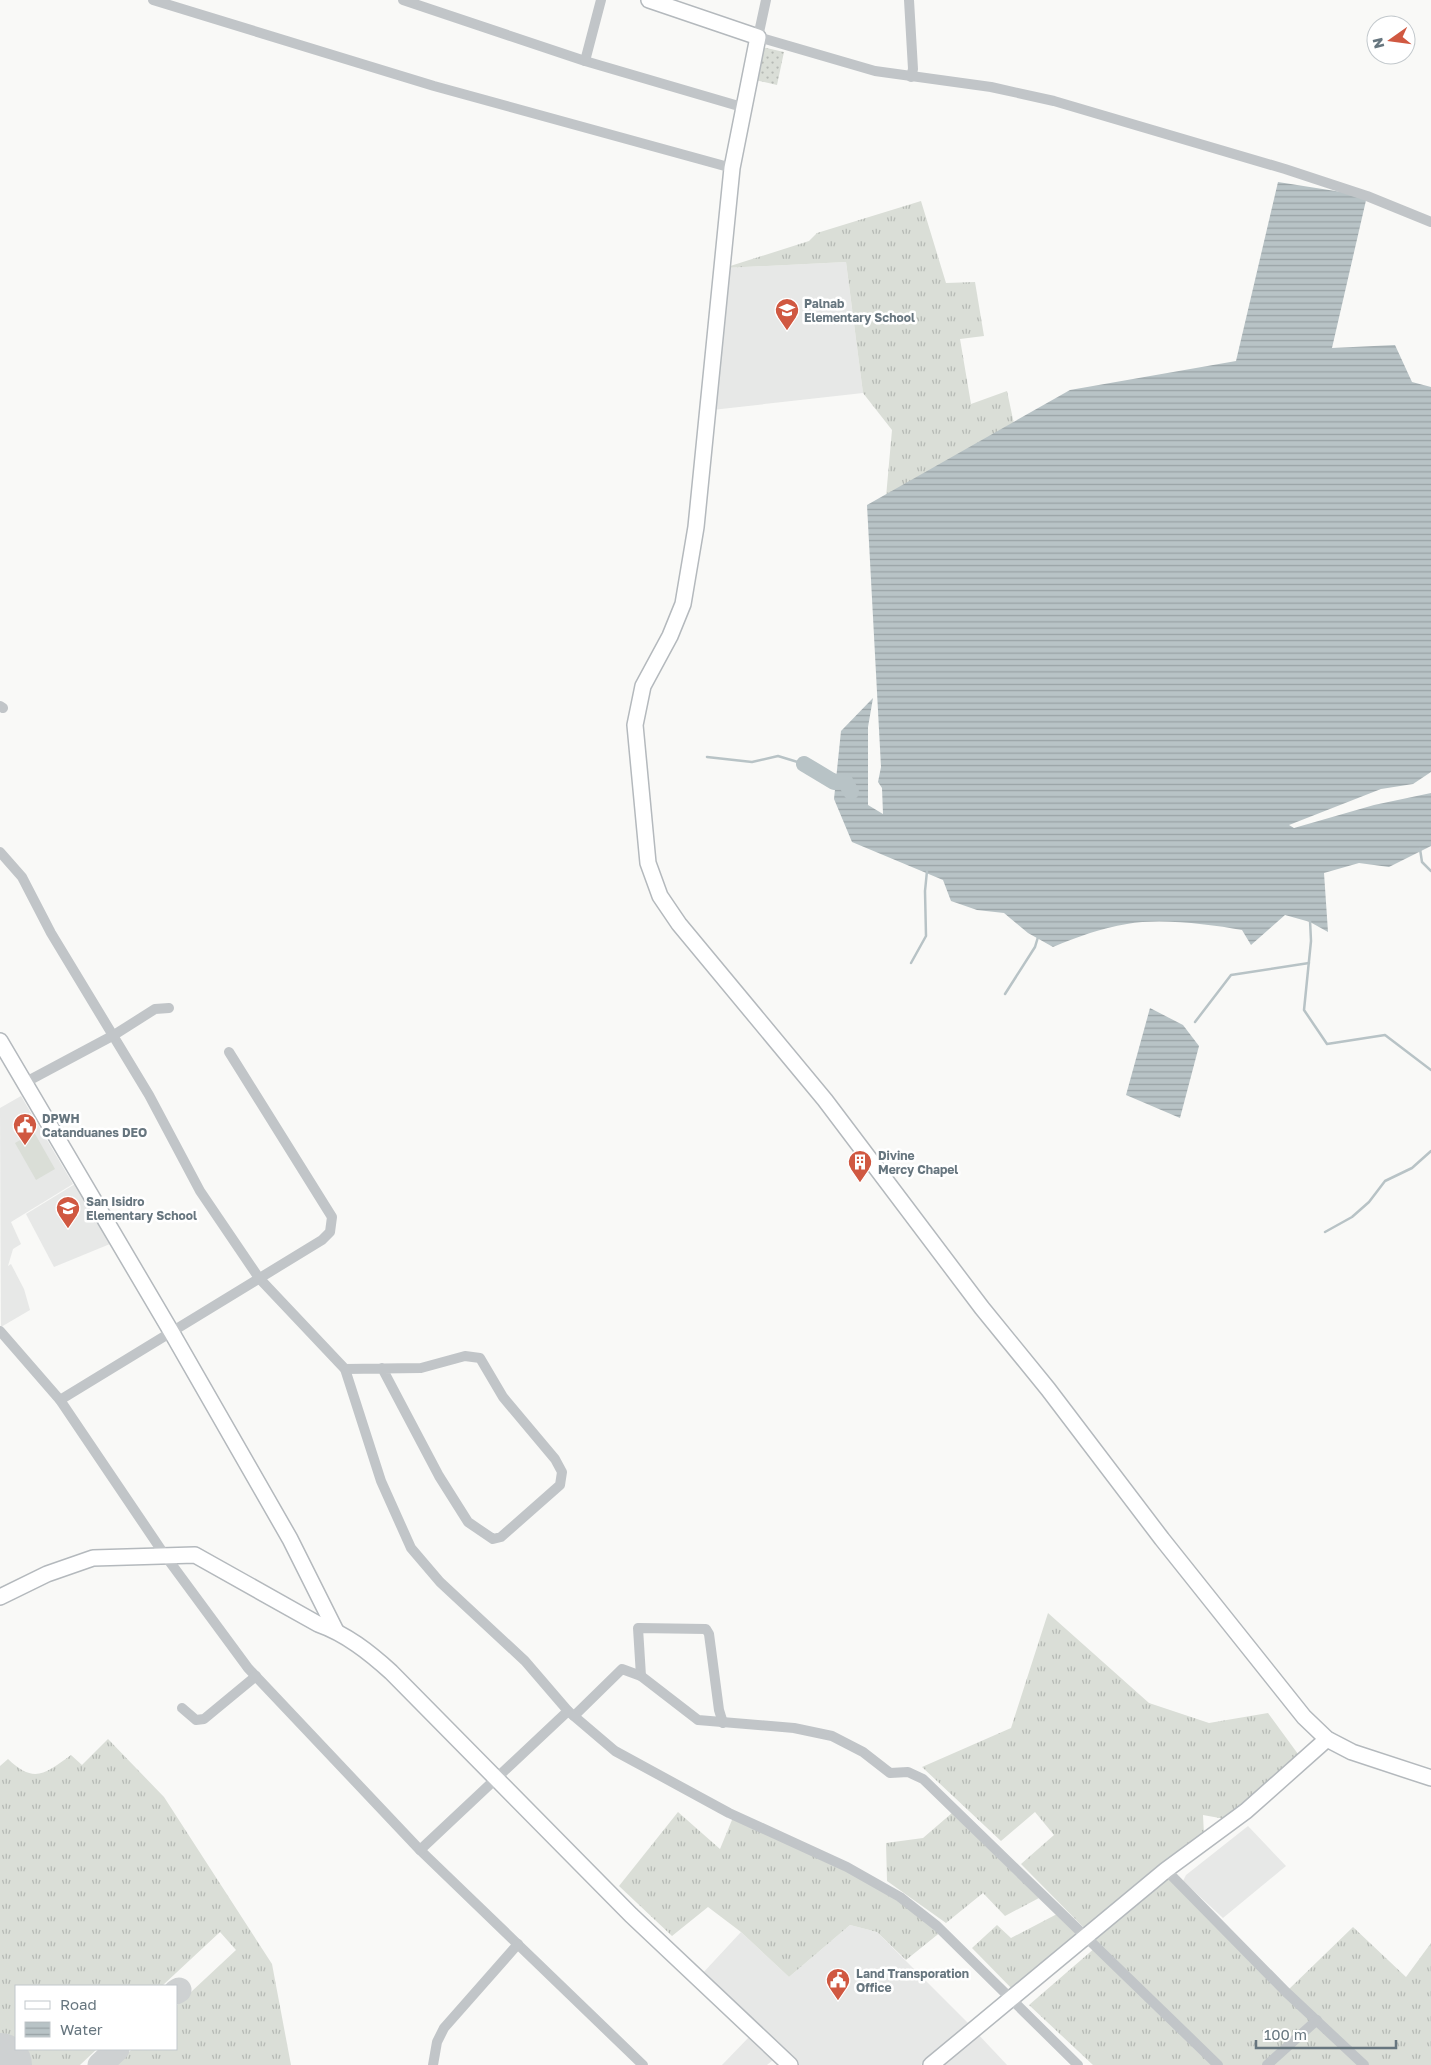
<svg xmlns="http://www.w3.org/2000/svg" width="1431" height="2065" viewBox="0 0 1431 2065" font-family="'Golos Text',sans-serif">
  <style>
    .built { fill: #e7e8e7 }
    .grass { fill: url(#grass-tufts) }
    .garden { fill: url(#garden-dots) }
    .pitch { fill: #daded7 }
    .water { fill: url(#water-rules) }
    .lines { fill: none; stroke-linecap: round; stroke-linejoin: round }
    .stream { stroke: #b8c3c6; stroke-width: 2.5 }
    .river { stroke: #b8c3c6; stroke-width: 16 }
    .taxiway { stroke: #ced1d2; stroke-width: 25 }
    .runway { stroke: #ced1d2; stroke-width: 62 }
    .secondary-casing { stroke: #b4b9bd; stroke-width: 18 }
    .street { stroke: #c1c5c8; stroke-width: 10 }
    .secondary { stroke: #fff; stroke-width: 15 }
    .labels { text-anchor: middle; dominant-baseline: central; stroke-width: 5; stroke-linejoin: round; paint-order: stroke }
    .poi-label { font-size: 12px; font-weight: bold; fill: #67767f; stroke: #fff; text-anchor: start }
  </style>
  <defs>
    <pattern id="grass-tufts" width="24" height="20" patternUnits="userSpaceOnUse" patternTransform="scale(1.25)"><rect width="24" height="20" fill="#daded7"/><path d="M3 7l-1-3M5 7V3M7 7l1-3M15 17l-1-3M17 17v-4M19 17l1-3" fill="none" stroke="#b5b9b4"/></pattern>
    <pattern id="garden-dots" width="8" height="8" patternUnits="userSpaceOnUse" patternTransform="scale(1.25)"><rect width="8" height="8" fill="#daded7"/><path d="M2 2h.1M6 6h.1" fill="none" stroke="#b5b9b4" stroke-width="1.8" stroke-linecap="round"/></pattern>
    <pattern id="water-rules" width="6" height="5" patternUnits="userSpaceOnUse" patternTransform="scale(1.25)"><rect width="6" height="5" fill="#b8c3c6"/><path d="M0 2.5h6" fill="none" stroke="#99a3a6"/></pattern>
  </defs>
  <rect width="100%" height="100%" fill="#f9f9f7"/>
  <!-- built -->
  <g class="built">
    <polygon points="846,262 863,393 712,410 724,268"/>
    <polygon points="21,1096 73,1184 11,1222 21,1244 13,1249 8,1266 11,1264 24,1289 30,1310 1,1327 0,1108"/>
    <polygon points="75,1184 110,1244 54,1267 26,1214"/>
    <polygon points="1248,1826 1286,1866 1223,1918 1183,1881 1186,1875"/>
    <polygon points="850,1925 877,1932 970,2025 921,2065 797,2065 701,1975 741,1932 789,1977"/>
    <polygon points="976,2032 1007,2065 935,2065"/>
    <polygon points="750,2036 773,2060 767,2065 722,2065"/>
  </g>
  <!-- grass -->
  <g class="grass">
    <polygon points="921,201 946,283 975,282 984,336 960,339 971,404 1007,391 1014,424 886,497 892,430 863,393 846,262 724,268 809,241 817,233"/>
    <polygon points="1048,1613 1149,1703 1209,1723 1268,1713 1298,1754 1225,1819 1203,1815 1204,1835 1088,1932 1021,1864 1054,1835 1035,1812 1001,1841 922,1767 1011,1728"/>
    <path d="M108,1739L164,1797L272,1964L291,2065H116L132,2049H176V2006L236,1950L220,1932L162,1986H16V2049H97L80,2065H29L0,2034V1766L8,1759C34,1784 45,1774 71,1755L82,1765Z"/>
    <polygon points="678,1812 720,1849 734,1815 900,1897 942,1931 906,1960 877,1932 850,1925 789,1977 741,1932 708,1907 672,1936 619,1886"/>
    <polygon points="952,1813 1039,1898 1005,1916 983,1893 946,1923 887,1881 886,1843 923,1838"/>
    <polygon points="1167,1873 1286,1992 1353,1927 1406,1977 1431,1943 1431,2065 1093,2065 1029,2005 1096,1947 1088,1939 1020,1997 972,1948 997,1925 1011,1938 1057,1914 1088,1938"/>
  </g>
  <!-- garden -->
  <polygon class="garden" points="762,47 784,52 777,85 755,80"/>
  <!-- pitch -->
  <polygon class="pitch" points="34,1132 55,1169 36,1180 15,1143"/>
  <!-- water -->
  <g class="water">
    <path d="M1278,182L1367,196L1332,348L1395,345L1412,382L1431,387V772L1413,784L1381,789L1289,825L1294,828L1374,805L1431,793V846L1389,867L1359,863L1324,873L1328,932L1310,922L1285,915L1251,945L1242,930C1208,924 1160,918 1127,924C1101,928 1077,937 1053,947L1028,933L1004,913L977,910L951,901L943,880L852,842L834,799L841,731L873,698L868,727V805L883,814L882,788L878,782L881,767L867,505L1070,390L1236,361Z"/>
    <polygon points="1150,1008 1183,1025 1199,1046 1180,1118 1126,1095"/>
  </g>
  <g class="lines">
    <!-- stream -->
    <g class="stream">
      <polyline points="707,757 752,762 778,756 804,764"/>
      <polyline points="1420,849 1422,862 1431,871"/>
      <polyline points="1310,920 1311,941 1304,1010 1327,1044 1385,1035 1431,1070"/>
      <polyline points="911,963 926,936 925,891 927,871"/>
      <polyline points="1005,994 1035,947 1038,937"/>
      <polyline points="1195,1022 1231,975 1309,963"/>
      <polyline points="1325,1232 1352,1217 1369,1202 1385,1181 1412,1168 1431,1151"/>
    </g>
    <!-- river -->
    <polyline class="river" points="804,764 834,782 845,781 851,792"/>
    <!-- taxiway -->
    <g class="taxiway">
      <polyline points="176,1992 179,1990"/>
      <polyline points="100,2065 117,2049"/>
    </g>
    <!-- runway -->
    <polyline class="runway" points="0,2064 1,2065"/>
    <!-- secondary casing -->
    <g class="secondary-casing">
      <g id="secondary">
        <polyline points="649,0 758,37 732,168 696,527 683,604 670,636 643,686 635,725 648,863 660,896 679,924 825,1100 982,1308 1048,1389 1162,1539 1304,1717 1327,1739 1352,1752 1431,1778"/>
        <polyline points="0,1041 172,1333 290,1539 336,1631"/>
        <path d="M0,1597L47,1574L93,1558L195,1555L318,1624C346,1634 369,1652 391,1672L631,1915L790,2065"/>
        <polyline points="931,2065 1166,1870 1246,1811 1327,1739"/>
      </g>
    </g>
    <!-- street -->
    <g class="street">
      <polyline points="153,0 434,86 732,168"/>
      <polyline points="403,0 585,61 742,107"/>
      <polyline points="766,0 758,37 875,71 991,87 1054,101 1285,169 1367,196 1431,222"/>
      <polyline points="909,0 913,69 911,77"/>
      <polyline points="585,61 601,0"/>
      <polyline points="0,706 3,708"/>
      <polyline points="0,852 22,877 51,933 149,1095 200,1191 259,1278 345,1369 381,1481 411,1548 440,1582 525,1661 568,1711 615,1751 729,1813 847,1867 900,1897 937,1926 1078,2065"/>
      <polyline points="26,1082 114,1035 155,1009 169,1008"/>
      <polyline points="0,1331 60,1400 164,1554 248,1668 420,1850 643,2065"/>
      <polyline points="345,1369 421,1368 465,1356 480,1358 503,1397 555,1459 562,1472 560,1485 501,1537 493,1539 468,1522 439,1476 382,1368"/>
      <polyline points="60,1400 322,1240 330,1232 332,1217 229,1052"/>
      <polyline points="641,1676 638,1628 706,1629 709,1634 719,1710 723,1723"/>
      <polyline points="182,1708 196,1720 204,1719 256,1676"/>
      <polyline points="574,1716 622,1669 641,1676 698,1720 794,1728 832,1736 863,1752 890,1773 908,1772 923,1779 1218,2065"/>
      <polyline points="420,1850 568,1711"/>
      <polyline points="1166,1870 1286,1992 1364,2065"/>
      <polyline points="433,2065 437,2042 444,2028 518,1944"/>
      <polyline points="1267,2065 1317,2020"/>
    </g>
    <!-- secondary -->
    <use href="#secondary" class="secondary"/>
  </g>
  <!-- icons -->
  <defs>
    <g id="school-pin" transform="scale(1.25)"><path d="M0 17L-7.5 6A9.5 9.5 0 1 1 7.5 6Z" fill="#d05841" stroke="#fff"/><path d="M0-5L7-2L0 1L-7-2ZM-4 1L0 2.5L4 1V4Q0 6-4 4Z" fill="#fff"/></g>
    <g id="civic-pin" transform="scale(1.25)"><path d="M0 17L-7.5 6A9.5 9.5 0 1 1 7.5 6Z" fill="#d05841" stroke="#fff"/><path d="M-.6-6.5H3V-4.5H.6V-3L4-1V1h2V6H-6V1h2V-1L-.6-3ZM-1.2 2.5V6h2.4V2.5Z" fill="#fff"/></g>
    <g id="building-pin" transform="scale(1.25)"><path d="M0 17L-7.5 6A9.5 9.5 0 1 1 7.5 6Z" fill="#d05841" stroke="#fff"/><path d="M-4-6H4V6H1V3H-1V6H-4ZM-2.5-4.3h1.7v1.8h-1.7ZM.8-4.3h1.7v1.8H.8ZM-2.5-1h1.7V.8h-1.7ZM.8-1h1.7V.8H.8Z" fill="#fff"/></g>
  </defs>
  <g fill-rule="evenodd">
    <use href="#school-pin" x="787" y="310"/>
    <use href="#civic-pin" x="25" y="1125"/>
    <use href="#building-pin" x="860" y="1162"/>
    <use href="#school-pin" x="68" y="1208"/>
    <use href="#civic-pin" x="838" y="1980"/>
  </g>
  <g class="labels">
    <!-- poi labels -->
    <g class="poi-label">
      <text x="804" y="303">Palnab<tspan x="804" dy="14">Elementary School</tspan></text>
      <text x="42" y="1118">DPWH<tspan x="42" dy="14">Catanduanes DEO</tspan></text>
      <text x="878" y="1155">Divine<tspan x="878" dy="14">Mercy Chapel</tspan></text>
      <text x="86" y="1201">San Isidro<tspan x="86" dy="14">Elementary School</tspan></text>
      <text x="856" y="1973">Land Transporation<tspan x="856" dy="14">Office</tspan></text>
    </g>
  </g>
  <!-- legend -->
  <rect x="15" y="1985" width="162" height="65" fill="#ffffff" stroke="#c2c8cc"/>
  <rect x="25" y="2001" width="25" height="8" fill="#ffffff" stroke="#c2c8cc"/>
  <text x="60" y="2010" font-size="15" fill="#67767f">Road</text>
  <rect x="25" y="2022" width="25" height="15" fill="url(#water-rules)" stroke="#c2c8cc"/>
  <text x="60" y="2035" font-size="15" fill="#67767f">Water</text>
  <!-- north arrow -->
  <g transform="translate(1391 40) rotate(256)"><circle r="24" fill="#ffffff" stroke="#c2c8cc"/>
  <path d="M0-4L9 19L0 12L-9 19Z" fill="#d05841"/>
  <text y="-8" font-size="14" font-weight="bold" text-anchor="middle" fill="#67767f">N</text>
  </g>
  <!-- scale -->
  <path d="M1256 2040v8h140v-8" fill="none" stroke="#67767f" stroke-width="2.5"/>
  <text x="1264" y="2040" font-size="15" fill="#67767f" stroke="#ffffff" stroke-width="4" paint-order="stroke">100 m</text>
</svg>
